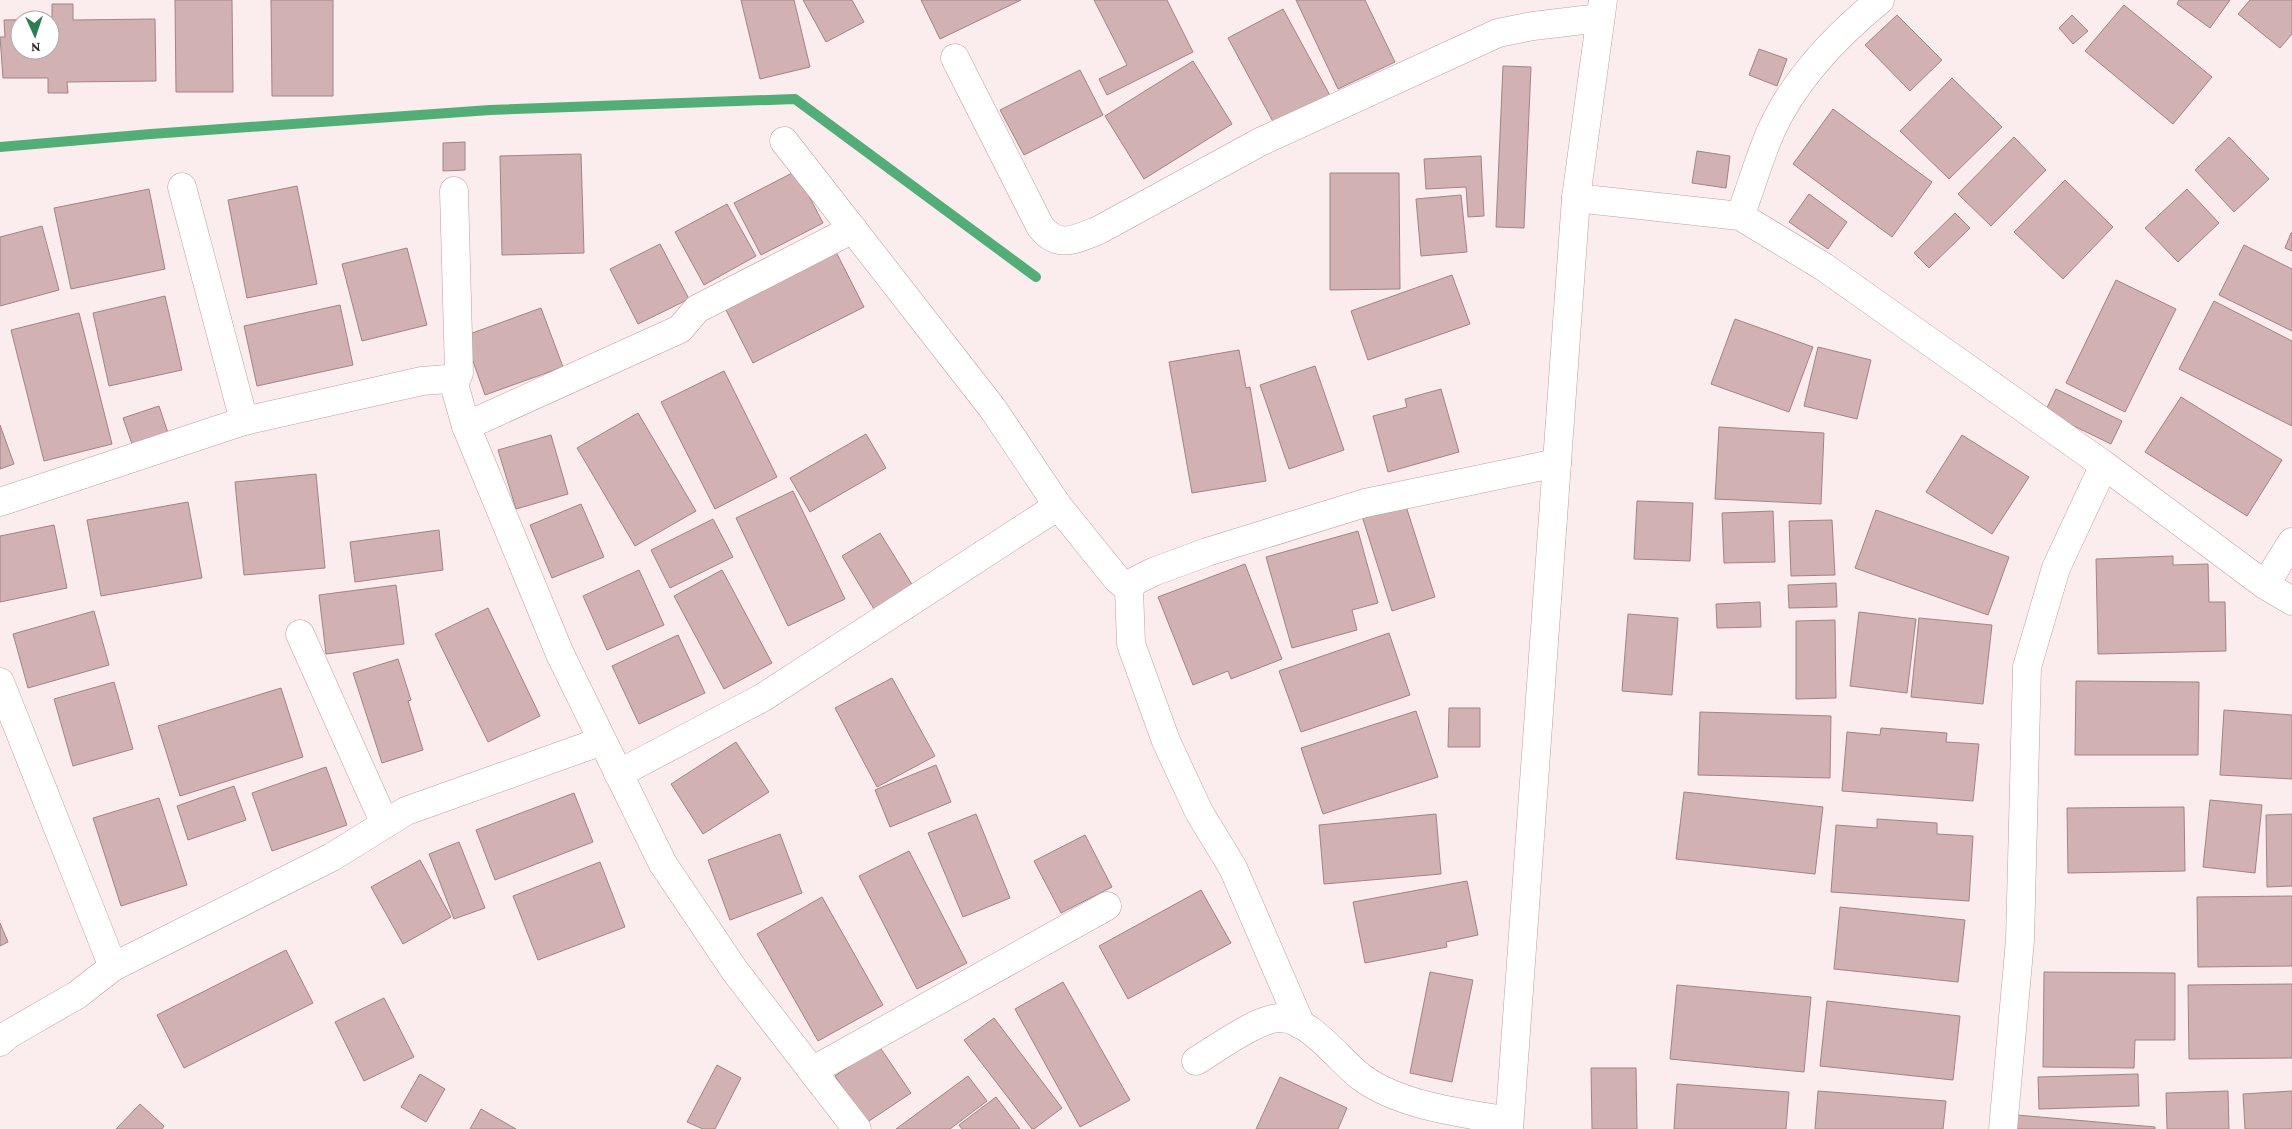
<svg xmlns="http://www.w3.org/2000/svg" width="2292" height="1129" viewBox="0 0 2292 1129" font-family="'Crimson Pro',serif">
  <style>
    .lines { fill: none; stroke-linecap: round; stroke-linejoin: round }
    .stream { stroke: #53ad77; stroke-width: 10 }
    .building { fill: #d1b1b2; stroke: #a28385; fill-rule: evenodd }
    .street-casing { stroke: #be9fa0; stroke-width: 29 }
    .secondary-casing { stroke: #be9fa0; stroke-width: 29 }
    .street { stroke: #fff; stroke-width: 28 }
    .secondary { stroke: #fff; stroke-width: 28 }
  </style>
  <rect width="100%" height="100%" fill="#fbeded"/>
  <g class="lines">
    <!-- stream -->
    <polyline class="stream" points="0,147 151,134 490,110 795,99 1036,277"/>
  </g>
  <!-- building -->
  <g class="building">
    <polygon points="175,0 232,0 233,92 176,92"/>
    <polygon points="271,0 333,0 333,96 272,96"/>
    <polygon points="741,0 794,0 810,67 760,79"/>
    <polygon points="803,0 852,0 864,22 826,42"/>
    <polygon points="921,0 1021,0 940,39"/>
    <polygon points="1094,0 1167,0 1193,52 1107,95 1099,79 1127,65"/>
    <polygon points="1296,0 1365,0 1395,62 1338,89"/>
    <polygon points="2179,0 2230,0 2210,28 2177,4"/>
    <polygon points="2250,0 2292,0 2292,34 2280,48 2238,14"/>
    <path d="M52,4H73V20L155,19L156,81L67,82L68,93H48V78H3L0,37H5L4,20L52,19ZM20,20H50V50H20Z"/>
    <polygon points="2124,5 2212,77 2173,124 2085,51"/>
    <polygon points="1283,9 1333,101 1278,131 1228,38"/>
    <polygon points="1897,15 1942,60 1910,91 1865,45"/>
    <polygon points="2072,15 2088,31 2073,44 2059,28"/>
    <polygon points="1759,49 1787,59 1777,86 1749,75"/>
    <polygon points="1193,61 1232,124 1144,179 1105,116"/>
    <polygon points="1503,66 1531,67 1524,228 1496,227"/>
    <polygon points="1080,70 1103,115 1024,155 1000,110"/>
    <polygon points="1952,78 2002,127 1949,179 1900,131"/>
    <polygon points="1833,109 1932,182 1892,237 1793,164"/>
    <polygon points="2014,137 2046,170 1991,226 1958,194"/>
    <polygon points="2229,137 2269,179 2234,212 2195,170"/>
    <polygon points="465,142 465,170 443,171 443,143"/>
    <polygon points="1697,151 1730,156 1726,188 1692,183"/>
    <polygon points="581,154 584,253 502,255 500,156"/>
    <polygon points="1481,156 1484,216 1468,217 1466,187 1426,189 1424,159"/>
    <polygon points="796,171 823,223 761,255 734,203"/>
    <polygon points="1330,173 1399,173 1400,289 1330,290"/>
    <polygon points="2065,180 2113,227 2063,279 2014,232"/>
    <polygon points="297,186 317,284 247,298 228,200"/>
    <polygon points="149,189 165,269 71,289 54,208"/>
    <polygon points="2187,189 2219,223 2178,262 2145,228"/>
    <polygon points="1809,194 1847,222 1828,249 1789,222"/>
    <polygon points="1461,195 1467,252 1421,256 1416,199"/>
    <polygon points="727,204 756,256 704,285 675,232"/>
    <polygon points="1955,213 1970,228 1929,268 1914,253"/>
    <polygon points="42,226 59,290 0,306 0,237"/>
    <polygon points="2291,233 2292,233 2292,251 2285,248"/>
    <polygon points="660,244 689,299 638,324 610,269"/>
    <polygon points="2244,245 2292,269 2292,331 2219,295"/>
    <polygon points="407,248 427,325 362,341 342,264"/>
    <polygon points="834,248 864,307 753,363 723,304"/>
    <polygon points="1452,275 1470,324 1368,360 1351,311"/>
    <polygon points="2116,280 2176,309 2125,412 2066,383"/>
    <polygon points="165,296 182,370 109,386 93,313"/>
    <polygon points="2214,301 2292,341 2292,426 2179,369"/>
    <polygon points="340,305 353,365 257,386 244,326"/>
    <polygon points="541,308 563,367 485,395 464,336"/>
    <polygon points="79,313 112,444 44,461 11,330"/>
    <polygon points="1735,319 1813,347 1789,412 1711,384"/>
    <polygon points="1818,347 1871,360 1857,419 1804,406"/>
    <polygon points="1239,350 1246,388 1250,387 1266,481 1192,493 1169,362"/>
    <polygon points="1315,366 1344,450 1289,469 1260,385"/>
    <polygon points="724,371 777,477 715,509 661,402"/>
    <polygon points="1441,389 1459,452 1388,472 1373,416 1407,407 1405,399"/>
    <polygon points="2056,389 2122,421 2111,444 2045,412"/>
    <polygon points="2181,397 2282,460 2247,516 2145,452"/>
    <polygon points="159,406 169,436 133,447 123,418"/>
    <polygon points="638,413 696,511 635,546 577,448"/>
    <polygon points="0,425 14,464 0,469"/>
    <polygon points="1719,427 1824,433 1821,504 1715,499"/>
    <polygon points="866,434 886,468 810,512 790,478"/>
    <polygon points="551,435 568,494 516,509 498,450"/>
    <polygon points="1962,435 2029,477 1992,534 1926,492"/>
    <polygon points="316,474 325,568 244,575 235,482"/>
    <polygon points="793,491 845,599 788,626 736,518"/>
    <polygon points="1637,501 1693,503 1690,561 1634,559"/>
    <polygon points="188,502 202,578 101,596 87,520"/>
    <polygon points="1405,503 1435,597 1392,611 1362,516"/>
    <polygon points="581,504 604,557 552,578 530,525"/>
    <polygon points="1876,510 2009,557 1988,615 1855,568"/>
    <polygon points="1773,511 1775,562 1724,563 1722,513"/>
    <polygon points="713,519 733,557 670,588 651,550"/>
    <polygon points="1832,520 1835,575 1791,576 1789,521"/>
    <polygon points="54,525 67,588 0,602 0,536"/>
    <polygon points="439,530 443,570 355,582 350,542"/>
    <polygon points="1358,531 1378,603 1352,610 1357,630 1292,648 1266,557"/>
    <polygon points="880,533 916,591 877,614 842,556"/>
    <polygon points="2173,556 2173,565 2208,564 2209,602 2225,602 2226,651 2098,654 2096,559"/>
    <polygon points="1245,564 1282,659 1231,679 1228,671 1193,685 1158,597"/>
    <polygon points="639,570 664,625 607,650 583,596"/>
    <polygon points="722,570 772,663 724,689 674,596"/>
    <polygon points="1836,583 1837,607 1789,608 1788,585"/>
    <polygon points="396,585 404,644 326,654 319,595"/>
    <polygon points="1760,602 1761,627 1717,628 1716,604"/>
    <polygon points="488,608 540,716 488,742 435,634"/>
    <polygon points="94,611 109,665 28,688 13,634"/>
    <polygon points="1859,612 1916,619 1907,693 1850,686"/>
    <polygon points="1628,614 1678,618 1672,695 1622,691"/>
    <polygon points="1919,618 1992,625 1983,704 1911,697"/>
    <polygon points="1835,620 1836,698 1796,699 1796,621"/>
    <polygon points="1389,633 1410,695 1301,732 1279,671"/>
    <polygon points="678,635 705,693 639,724 612,666"/>
    <polygon points="398,659 411,700 408,701 423,750 382,763 353,673"/>
    <polygon points="892,678 935,756 877,787 835,708"/>
    <polygon points="2076,681 2199,682 2198,755 2075,755"/>
    <polygon points="114,682 133,749 73,766 54,699"/>
    <polygon points="281,688 303,757 180,796 158,726"/>
    <polygon points="1449,708 1480,708 1480,747 1448,747"/>
    <polygon points="2224,710 2292,715 2292,779 2220,775"/>
    <polygon points="1416,711 1438,777 1323,814 1301,748"/>
    <polygon points="1700,712 1831,716 1830,778 1698,775"/>
    <polygon points="1881,728 1947,733 1946,742 1979,744 1973,801 1842,791 1847,732 1880,735"/>
    <polygon points="736,742 769,792 703,834 671,784"/>
    <polygon points="936,765 951,802 890,827 875,790"/>
    <polygon points="326,767 347,825 272,851 252,793"/>
    <polygon points="234,786 246,820 188,840 177,806"/>
    <polygon points="1684,792 1823,807 1815,874 1676,859"/>
    <polygon points="574,793 593,842 495,880 476,830"/>
    <polygon points="159,798 187,885 121,906 93,818"/>
    <polygon points="2210,800 2262,805 2255,873 2203,867"/>
    <polygon points="2184,807 2185,871 2068,873 2067,808"/>
    <polygon points="976,814 1010,898 963,917 928,833"/>
    <polygon points="1436,814 1441,874 1324,884 1319,825"/>
    <polygon points="2292,814 2292,886 2267,887 2266,815"/>
    <polygon points="1877,819 1937,823 1937,834 1973,836 1969,901 1831,892 1836,825 1877,828"/>
    <polygon points="780,834 802,893 730,920 708,860"/>
    <polygon points="1085,835 1112,887 1061,913 1034,861"/>
    <polygon points="459,842 485,908 454,919 429,854"/>
    <polygon points="909,851 967,963 917,989 859,876"/>
    <polygon points="420,860 451,917 403,944 371,887"/>
    <polygon points="600,862 625,927 538,960 513,896"/>
    <polygon points="1467,881 1478,935 1446,942 1447,947 1365,963 1353,902"/>
    <polygon points="1201,890 1231,943 1128,999 1099,946"/>
    <polygon points="2292,896 2292,966 2198,967 2197,897"/>
    <polygon points="822,897 883,1005 818,1041 757,934"/>
    <polygon points="1840,907 1965,920 1958,982 1834,969"/>
    <polygon points="0,923 8,942 0,946"/>
    <polygon points="286,950 313,1003 184,1068 157,1015"/>
    <polygon points="1430,972 1473,980 1452,1082 1410,1073"/>
    <polygon points="2044,972 2175,973 2175,1040 2135,1040 2134,1068 2043,1067"/>
    <polygon points="1063,982 1130,1100 1080,1127 1015,1009"/>
    <polygon points="2292,984 2292,1058 2189,1059 2188,985"/>
    <polygon points="1677,985 1811,997 1804,1072 1670,1059"/>
    <polygon points="384,998 414,1057 364,1081 335,1022"/>
    <polygon points="1827,1001 1960,1016 1953,1080 1820,1066"/>
    <polygon points="994,1018 1062,1108 1034,1129 1032,1129 964,1040"/>
    <polygon points="879,1046 911,1093 866,1123 835,1076"/>
    <polygon points="717,1065 741,1078 715,1129 703,1129 687,1122"/>
    <polygon points="1591,1068 1636,1068 1637,1129 1592,1129"/>
    <polygon points="420,1074 445,1089 426,1122 401,1107"/>
    <polygon points="2138,1074 2139,1106 2039,1109 2038,1077"/>
    <polygon points="968,1076 987,1101 950,1129 896,1129"/>
    <polygon points="1280,1077 1347,1108 1338,1129 1256,1129"/>
    <polygon points="1677,1084 1789,1092 1786,1129 1674,1129"/>
    <polygon points="1818,1091 1946,1101 1943,1129 1815,1129"/>
    <polygon points="2228,1091 2229,1129 2167,1129 2166,1093"/>
    <polygon points="2292,1091 2292,1129 2245,1129 2243,1094"/>
    <polygon points="996,1097 1020,1129 962,1129 959,1125"/>
    <polygon points="140,1104 164,1126 162,1129 116,1129"/>
    <polygon points="481,1109 516,1129 470,1129"/>
    <polygon points="2005,1114 2155,1127 2155,1129 2004,1129"/>
  </g>
  <g class="lines">
    <!-- street casing -->
    <g class="street-casing">
      <g id="street">
        <path d="M955,58L1040,226C1058,250 1076,239 1099,230L1260,142L1498,33L1533,26L1600,18"/>
        <polyline points="784,141 993,409 1058,506 1117,579 1129,589"/>
        <polyline points="182,187 244,421"/>
        <polyline points="454,191 459,373 454,384 466,426 560,654 663,864 735,971 857,1129"/>
        <polyline points="1576,198 1740,216 1824,267 2104,465 2265,585 2292,601"/>
        <path d="M1740,216C1751,188 1759,158 1771,131C1795,78 1836,36 1880,0"/>
        <polyline points="466,426 680,329 697,309 853,229"/>
        <polyline points="0,502 244,421 422,381 447,379 454,384"/>
        <polyline points="2265,585 2292,542"/>
        <polyline points="300,634 385,824"/>
        <polyline points="0,682 113,967"/>
        <polyline points="618,774 762,698 1058,506"/>
        <polyline points="1301,1025 1233,868 1199,812 1166,741 1131,644 1129,589 1135,581 1153,572 1207,552 1365,503 1557,463"/>
        <polyline points="0,1042 9,1034 77,995 113,967 332,857 406,811 602,741"/>
        <path d="M1196,1061C1216,1049 1258,1018 1280,1018C1309,1018 1339,1060 1361,1077C1400,1106 1462,1113 1509,1121"/>
        <polyline points="812,1071 1107,906"/>
        <polyline points="2003,1129 2020,940 2027,667 2056,568 2104,465"/>
      </g>
    </g>
    <!-- secondary casing -->
    <g class="secondary-casing">
      <polyline id="secondary" points="1509,1129 1576,198 1603,0"/>
    </g>
    <!-- street -->
    <use href="#street" class="street"/>
    <!-- secondary -->
    <use href="#secondary" class="secondary"/>
  </g>
  <!-- north arrow -->
  <g transform="translate(35 35) rotate(177)"><circle r="24" fill="#ffffff" stroke="#b0abab"/>
  <path d="M0-4L9 19L0 12L-9 19Z" fill="#2c7e50"/>
  <text y="-8" font-size="14" font-weight="bold" text-anchor="middle" fill="#3a2d2e">N</text>
  </g>
</svg>
